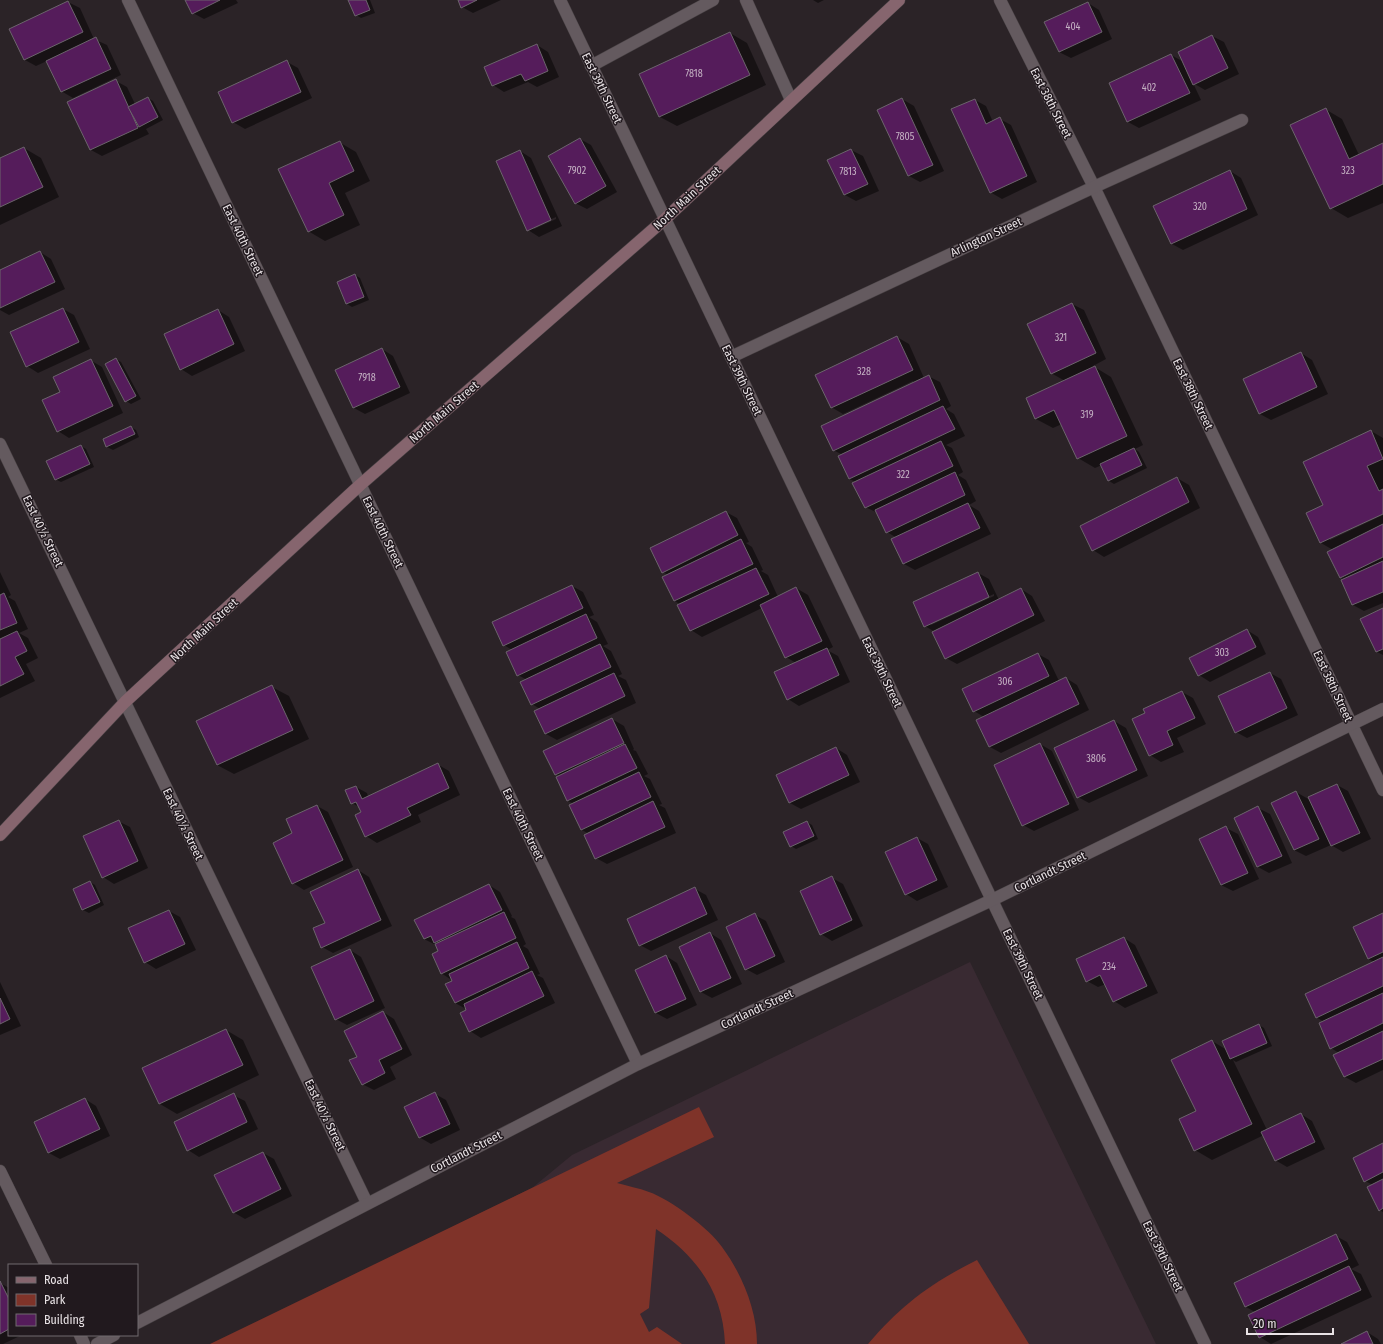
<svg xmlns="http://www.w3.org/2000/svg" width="1383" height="1344" viewBox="0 0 1383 1344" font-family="'Fira Sans Condensed',sans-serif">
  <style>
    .built { fill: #392a32 }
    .green { fill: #7f3329 }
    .shadow { fill: #0007; fill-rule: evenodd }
    .building { fill: #551c5b; stroke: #6c646c }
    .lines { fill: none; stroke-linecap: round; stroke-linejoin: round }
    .service-casing { stroke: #474043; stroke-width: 13 }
    .minor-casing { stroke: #474043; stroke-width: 13 }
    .secondary-casing { stroke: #474043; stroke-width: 13 }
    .service { stroke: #645a5f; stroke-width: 12 }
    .minor { stroke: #645a5f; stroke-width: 12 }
    .secondary { stroke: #86656e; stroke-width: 12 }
    .labels { text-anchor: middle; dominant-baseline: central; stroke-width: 3; stroke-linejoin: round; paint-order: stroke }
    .number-label { font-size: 10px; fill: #c4b1c3 }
    .street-label { font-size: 12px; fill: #e9e3e6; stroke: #21191e }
  </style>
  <rect width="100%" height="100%" fill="#2b2327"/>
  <!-- built -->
  <polygon class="built" points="970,962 1156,1344 213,1344 532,1188 572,1155"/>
  <!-- green -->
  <g class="green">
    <path d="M699,1107L714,1137L617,1183C627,1186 639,1188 649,1192C670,1199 710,1229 722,1247C742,1274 757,1310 757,1344H725C723,1293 698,1257 656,1229L649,1308L640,1314L649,1332L657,1327L682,1344H210Z"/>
    <path d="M977,1260L1029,1344H868C901,1305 931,1283 977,1260Z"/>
  </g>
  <!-- shadow -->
  <g class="shadow">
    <polygon points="186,0 236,0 238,3 204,19 193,13"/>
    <polygon points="350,0 370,0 375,13 361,18 356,15"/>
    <polygon points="459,0 501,0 473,13 462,7"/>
    <polygon points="813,0 824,0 818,3"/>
    <polygon points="68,2 80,8 94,39 107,45 121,75 73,98 61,91 47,61 36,66 25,60 11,30"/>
    <polygon points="1088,3 1099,10 1112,39 1071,58 1059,52"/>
    <polygon points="730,33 747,43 766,85 677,126 660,117"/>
    <polygon points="1212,36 1224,42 1239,74 1205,90 1193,83 1201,100 1139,128 1128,122 1110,83 1171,55 1184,62 1179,52"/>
    <polygon points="537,45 548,52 559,77 537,87 528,82 504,92 493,85"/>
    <polygon points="287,62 298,68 312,98 245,129 233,122"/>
    <polygon points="116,81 127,87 135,104 148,98 153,101 163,120 146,129 149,134 102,156 91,150 69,102"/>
    <polygon points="902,99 914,106 944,171 920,182 909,176 879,110"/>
    <polygon points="975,100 986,106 993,122 1000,119 1011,125 1037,182 1002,199 990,192"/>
    <polygon points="1325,109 1342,119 1359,155 1383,144 1383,203 1348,218 1331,208"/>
    <polygon points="580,139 591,145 617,192 587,209 575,203"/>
    <polygon points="339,142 356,152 370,181 345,193 360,225 325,241 308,231"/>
    <polygon points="24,148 41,158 59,197 0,225 0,159"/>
    <polygon points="851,150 863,156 879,191 856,201 845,195"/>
    <path d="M520,151L531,158L562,226L539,237L528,230ZM556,217V219L534,229V227Z"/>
    <polygon points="1230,171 1241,178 1258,215 1183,250 1172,244"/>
    <polygon points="40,252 51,259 65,289 9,315 0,310 0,271"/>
    <polygon points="355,275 360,278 369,300 352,307 347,304 338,283"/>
    <polygon points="1072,304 1084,310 1106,359 1093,366 1111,377 1143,445 1135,449 1139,452 1147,468 1114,484 1109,481 1102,465 1095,468 1078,458 1062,424 1053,428 1036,419 1027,399 1065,381 1051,373"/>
    <polygon points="63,309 74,315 90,349 38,373 27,366"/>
    <polygon points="218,310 229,317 245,351 192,376 181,369"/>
    <polygon points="897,337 909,344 924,378 928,376 940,382 951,406 946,409 954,414 965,436 946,445 952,448 963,472 958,475 966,480 976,501 969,505 979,511 991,534 915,570 904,564 897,538 887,532 878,513 865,507 856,482 849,479 843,455 833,450 914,383 913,381 843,414 831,407"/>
    <polygon points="382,349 393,356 410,393 365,414 354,408"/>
    <polygon points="1301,353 1312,360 1328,394 1271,420 1260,414"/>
    <polygon points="116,359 121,362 141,399 131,404 126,401"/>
    <polygon points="90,360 102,367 123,413 69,438 58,431 61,392"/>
    <polygon points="131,427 136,430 139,437 113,450 107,447 104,440"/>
    <polygon points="1371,431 1383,438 1383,513 1330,538 1330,540 1383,515 1383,603 1364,611 1353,605 1344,580 1341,578 1328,553 1333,550 1321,543 1324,505"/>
    <polygon points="81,446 86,449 94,467 61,482 55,479"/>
    <polygon points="1177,478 1189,485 1200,508 1104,557 1093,550"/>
    <polygon points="726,512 737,518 749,542 746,543 752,547 763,570 761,571 768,575 778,597 796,588 808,595 833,647 827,650 838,656 850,682 799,706 788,699 796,663 786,657 762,608 702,637 691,630 681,605 675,601 664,577 668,575 663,572"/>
    <polygon points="0,572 11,595 8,597 15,601 28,629 19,633 28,638 38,658 26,664 35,681 0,698"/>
    <path d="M978,573L989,579L999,600L1021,589L1032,596L1045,621L957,664L946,658L935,632L925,626ZM994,594V596L931,625V623Z"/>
    <polygon points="572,586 583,592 594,615 589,617 597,622 608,644 603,646 611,651 622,674 618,676 626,680 636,703 557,740 546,734 535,712 540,709 532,704 527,680 518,675 512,650 504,645"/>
    <polygon points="1383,609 1383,655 1377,652"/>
    <polygon points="1247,630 1258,637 1266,654 1210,682 1199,675"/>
    <polygon points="1038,654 1049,660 1059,681 1066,678 1077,685 1089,710 1001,753 990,747 984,717 974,711"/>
    <polygon points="1270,673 1281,679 1298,715 1247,738 1236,732"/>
    <polygon points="272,687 289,696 309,739 234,774 217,765"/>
    <polygon points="1182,692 1193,698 1206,724 1177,738 1184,752 1161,762 1150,755 1147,713"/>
    <polygon points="612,719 624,726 634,749 633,750 636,751 648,774 644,776 650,779 662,804 659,805 665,808 676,833 607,864 596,858 589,834 582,830 574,804 568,801 557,777 559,776 556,774"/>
    <polygon points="1114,721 1126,728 1148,776 1089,803 1078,797"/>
    <polygon points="1040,744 1052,751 1079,810 1034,831 1023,825"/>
    <polygon points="836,748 847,755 860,782 801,809 790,803"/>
    <polygon points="437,764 449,771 460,795 418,815 421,822 377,843 366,836 362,813 359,807 352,803 356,787 367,793 368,797"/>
    <polygon points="1337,785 1348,791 1371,839 1343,852 1331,845 1306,856 1294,850 1296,792 1310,800"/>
    <polygon points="317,806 328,812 353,867 304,890 293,883 294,834"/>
    <polygon points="1258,808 1270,814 1292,863 1269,873 1258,867 1236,818"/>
    <polygon points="118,821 130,827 148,868 114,884 103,877"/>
    <polygon points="807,822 812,825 818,839 796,849 791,846"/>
    <polygon points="1226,828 1238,834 1259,879 1233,891 1221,885"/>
    <polygon points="917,838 928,844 948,887 917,901 906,894"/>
    <polygon points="358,870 369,877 392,926 333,953 322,947 326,923"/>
    <polygon points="832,878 843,884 863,926 832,941 821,934"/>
    <polygon points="90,882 95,885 104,905 89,913 83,910 74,890"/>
    <polygon points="489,885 500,892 512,916 511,917 515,919 526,944 523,946 528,949 540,974 537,975 543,978 555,1003 481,1038 470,1031 468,1010 455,1003 453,981 441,973 440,951 436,945 424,939"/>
    <polygon points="695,889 706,895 718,920 651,951 640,945"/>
    <polygon points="169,911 180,917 196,950 156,969 145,962"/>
    <polygon points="1383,914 1383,1070 1356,1083 1345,1077 1334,1055 1339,1053 1331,1048 1324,1022 1316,1017 1375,962 1368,959"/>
    <polygon points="755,915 766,921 785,962 757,975 746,969"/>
    <polygon points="710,933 721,940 742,984 712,998 701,992"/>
    <polygon points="1124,938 1135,945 1158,993 1125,1008 1114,1001 1106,984 1098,987 1087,981"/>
    <polygon points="350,950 361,957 385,1008 347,1025 336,1019"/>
    <polygon points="666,956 677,963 697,1005 667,1019 656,1013"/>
    <polygon points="0,982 21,1026 0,1035"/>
    <polygon points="383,1012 394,1019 412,1055 390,1067 396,1079 374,1090 362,1084 358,1057"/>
    <polygon points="1259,1025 1264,1028 1272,1046 1236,1062 1233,1060 1267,1130 1301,1114 1312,1121 1325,1149 1287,1167 1275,1160 1264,1135 1212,1160 1195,1150 1197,1111 1212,1041 1227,1050"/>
    <polygon points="226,1030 243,1040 259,1075 177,1114 160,1104 143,1068"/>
    <polygon points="435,1094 446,1100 460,1130 431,1144 419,1137"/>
    <polygon points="233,1095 245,1101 258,1129 199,1157 188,1150"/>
    <polygon points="85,1099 96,1106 110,1136 60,1159 49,1153 35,1123"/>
    <polygon points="1383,1144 1383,1212 1379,1210 1373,1185 1365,1181"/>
    <polygon points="263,1153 274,1159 292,1196 245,1219 233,1212"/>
    <polygon points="1336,1236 1347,1242 1359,1265 1351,1269 1361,1274 1372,1297 1271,1344 1260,1337 1255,1312 1246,1307 1235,1283"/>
    <polygon points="0,1283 9,1288 9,1335 22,1335 3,1344 0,1344"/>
    <polygon points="1367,1332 1378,1339 1381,1344 1343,1344"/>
  </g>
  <!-- building -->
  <g class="building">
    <polygon points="185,0 220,0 192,14"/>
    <polygon points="348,0 366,0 370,10 355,16"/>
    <polygon points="458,0 477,0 461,8"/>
    <polygon points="68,1 83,32 24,60 9,29"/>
    <polygon points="1088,2 1102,32 1059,52 1044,22"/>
    <polygon points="730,32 750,75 659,117 639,74"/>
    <polygon points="1212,35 1228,68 1193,85 1178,52"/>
    <polygon points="96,37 111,69 61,92 46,61"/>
    <polygon points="537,44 548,71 525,81 521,74 492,86 484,67"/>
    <polygon points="1171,54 1190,93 1127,122 1109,83"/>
    <polygon points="287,60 301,92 232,123 218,92"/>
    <polygon points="116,79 138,128 90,150 67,102"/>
    <polygon points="148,97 158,117 139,127 128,107"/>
    <polygon points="902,98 933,165 908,176 877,110"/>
    <polygon points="975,99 986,124 1000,117 1027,176 990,193 951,109"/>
    <polygon points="1326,108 1349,159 1383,143 1383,184 1330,209 1290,125"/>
    <polygon points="580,138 606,186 575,204 548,156"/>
    <polygon points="340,141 354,171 329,183 344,215 308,232 278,169"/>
    <polygon points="24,147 43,187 0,207 0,158"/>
    <polygon points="851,149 868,184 844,195 827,160"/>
    <polygon points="520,150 551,220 527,231 496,161"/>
    <polygon points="1230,170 1247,209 1171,244 1153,206"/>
    <polygon points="40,251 55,282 0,308 0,270"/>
    <polygon points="355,274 364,297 346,304 337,282"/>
    <polygon points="1072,303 1096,353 1051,374 1027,324"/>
    <polygon points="63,308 79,342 26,367 10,332"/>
    <polygon points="218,309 234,344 180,370 164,334"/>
    <polygon points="897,336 913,370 831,408 815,375"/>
    <polygon points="382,348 400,387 353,408 335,370"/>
    <polygon points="1301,352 1317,387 1259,414 1243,379"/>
    <polygon points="116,358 136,396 125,402 105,364"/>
    <polygon points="91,359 113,406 57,432 42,400 60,392 53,377"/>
    <polygon points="1095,366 1127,436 1077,459 1054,410 1035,419 1026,398"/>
    <polygon points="929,375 940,400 833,451 821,426"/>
    <polygon points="943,406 955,429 849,479 838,456"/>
    <polygon points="131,426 135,434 106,447 103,439"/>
    <polygon points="1371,430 1383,459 1367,466 1379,491 1383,489 1383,514 1320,543 1306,513 1323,505 1303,462"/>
    <polygon points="941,441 953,466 865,508 852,483"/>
    <polygon points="81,445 90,464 55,480 46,461"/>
    <polygon points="1134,448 1142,465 1108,481 1100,464"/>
    <polygon points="955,472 965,495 886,533 875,510"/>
    <polygon points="1177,477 1189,502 1092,551 1080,526"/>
    <polygon points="968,503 980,528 903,564 891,539"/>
    <polygon points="726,511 738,535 662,573 650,548"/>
    <polygon points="1383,524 1383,557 1340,578 1327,552"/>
    <polygon points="741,539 753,564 674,601 662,577"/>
    <polygon points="1383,561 1383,592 1352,605 1341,580"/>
    <polygon points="756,568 769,594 690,631 677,605"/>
    <polygon points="978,572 989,597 924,627 913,602"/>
    <polygon points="572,585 583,608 503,646 492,622"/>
    <polygon points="796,587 822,641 785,658 760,605"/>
    <polygon points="1021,588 1034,615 945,659 932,632"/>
    <polygon points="4,593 17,623 0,630 0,595"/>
    <polygon points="1383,608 1383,649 1376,652 1360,619"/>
    <polygon points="586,614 597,638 517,676 506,652"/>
    <polygon points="1247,629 1256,647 1198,676 1189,658"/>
    <polygon points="17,631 27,651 15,657 24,674 0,686 0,639"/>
    <polygon points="600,644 611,667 531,705 520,682"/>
    <polygon points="827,648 839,675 787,700 774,672"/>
    <polygon points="1038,653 1049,676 973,712 962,689"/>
    <polygon points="1270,672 1287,708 1235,733 1218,696"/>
    <polygon points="614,673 625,696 545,734 534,711"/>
    <polygon points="1066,677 1079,704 989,747 976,720"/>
    <polygon points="272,685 293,730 217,765 196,721"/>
    <polygon points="1182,691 1195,718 1167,731 1173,745 1149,756 1132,719 1145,713 1143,709"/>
    <polygon points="612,718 624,743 555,775 543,751"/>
    <polygon points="1114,720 1137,770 1077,798 1054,748"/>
    <polygon points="1040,743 1069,804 1022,826 994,765"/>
    <polygon points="625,744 637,768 567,801 556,777"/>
    <polygon points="836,747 849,775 789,803 776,775"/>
    <polygon points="438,763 449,788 407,808 411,815 365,837 355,815 361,812 356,802 351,804 345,790 356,786 362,799"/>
    <polygon points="639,772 651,797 581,830 569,805"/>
    <polygon points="1337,784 1360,833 1331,846 1308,797"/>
    <polygon points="1296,791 1319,839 1294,850 1271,803"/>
    <polygon points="653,801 665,827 595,859 584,835"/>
    <polygon points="317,805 343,860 292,884 273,843 292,833 286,819"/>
    <polygon points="1258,806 1282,856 1257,867 1234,818"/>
    <polygon points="119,820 138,861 102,878 83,836"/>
    <polygon points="807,821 814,836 790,847 783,832"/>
    <polygon points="1226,826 1248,873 1221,885 1199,839"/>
    <polygon points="917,837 937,880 905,895 885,852"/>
    <polygon points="358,869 381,920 321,948 313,928 325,923 310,892"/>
    <polygon points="832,876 852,920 820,935 800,891"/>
    <polygon points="90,881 100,902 82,910 73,889"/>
    <polygon points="489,884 502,910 434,943 431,936 424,939 414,920"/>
    <polygon points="695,887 707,914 639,946 627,919"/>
    <polygon points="169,910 185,944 144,963 128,928"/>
    <polygon points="504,912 516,938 441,974 432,954 438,951 435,944"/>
    <polygon points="755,913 775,956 745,970 726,927"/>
    <polygon points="1383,913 1383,952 1368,959 1353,927"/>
    <polygon points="710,932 731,978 700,992 679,947"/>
    <polygon points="1124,937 1147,986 1113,1002 1100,975 1086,982 1076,959"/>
    <polygon points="517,942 529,968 455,1003 445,984 452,981 449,974"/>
    <polygon points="350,949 374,1001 335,1020 311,967"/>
    <polygon points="666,955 686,999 655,1013 635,970"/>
    <polygon points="1383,957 1383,986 1316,1018 1305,994"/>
    <polygon points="532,971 544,996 469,1032 460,1013 466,1010 464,1004"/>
    <polygon points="1383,993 1383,1023 1330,1049 1319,1023"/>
    <polygon points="0,998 10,1019 0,1024"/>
    <polygon points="383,1011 402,1049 379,1060 385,1073 362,1085 349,1060 357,1057 344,1031"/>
    <polygon points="1259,1024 1267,1043 1230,1059 1222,1041"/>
    <polygon points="226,1029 243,1065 159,1104 142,1068"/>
    <polygon points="1383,1031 1383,1059 1344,1077 1333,1055"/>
    <polygon points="1212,1040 1252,1124 1194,1151 1179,1119 1196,1111 1171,1060"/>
    <polygon points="435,1092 450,1124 419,1138 404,1107"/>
    <polygon points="234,1093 247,1122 187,1151 174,1122"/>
    <polygon points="85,1098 100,1129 48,1153 34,1122"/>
    <polygon points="1301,1113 1315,1142 1275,1161 1261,1132"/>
    <polygon points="1383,1143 1383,1172 1364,1182 1353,1158"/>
    <polygon points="263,1152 281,1189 233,1213 214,1175"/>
    <polygon points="1383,1179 1383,1208 1379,1211 1367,1187"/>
    <polygon points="1336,1234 1348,1259 1245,1307 1234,1283"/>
    <polygon points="1349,1266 1361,1290 1259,1338 1248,1315"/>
    <polygon points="0,1281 9,1299 9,1329 0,1334"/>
    <polygon points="1367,1331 1373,1344 1341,1344"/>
  </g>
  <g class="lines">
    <!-- service casing -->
    <g class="service-casing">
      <g id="service">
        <polyline points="746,0 791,100"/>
        <polyline points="591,66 713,0"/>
      </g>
    </g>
    <!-- minor casing -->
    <g class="minor-casing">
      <g id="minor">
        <polyline points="128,0 638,1064"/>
        <polyline points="560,0 1205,1344"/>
        <polyline points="1000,0 1094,187 1383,790"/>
        <polyline points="731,357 1094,187 1242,120"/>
        <polyline points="0,444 367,1203"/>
        <polyline points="0,1171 46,1265"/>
        <polyline points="137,1323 638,1064 992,900 1383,709"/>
        <polyline points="80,1335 84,1344"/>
        <polyline points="97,1344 114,1335"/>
      </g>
    </g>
    <!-- secondary casing -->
    <g class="secondary-casing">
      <polyline id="secondary" points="0,835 125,702 360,485 665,219 899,0"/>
    </g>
    <!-- service -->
    <use href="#service" class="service"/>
    <!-- minor -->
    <use href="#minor" class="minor"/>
    <!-- secondary -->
    <use href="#secondary" class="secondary"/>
  </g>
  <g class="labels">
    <!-- number labels -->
    <g class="number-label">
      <text x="1073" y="27">404</text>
      <text x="694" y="74">7818</text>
      <text x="1149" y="88">402</text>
      <text x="905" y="137">7805</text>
      <text x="577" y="171">7902</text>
      <text x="1348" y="171">323</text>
      <text x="848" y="172">7813</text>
      <text x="1200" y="207">320</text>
      <text x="1061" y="338">321</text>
      <text x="864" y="372">328</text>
      <text x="367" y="378">7918</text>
      <text x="1087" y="415">319</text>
      <text x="903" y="475">322</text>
      <text x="1222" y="653">303</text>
      <text x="1005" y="682">306</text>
      <text x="1096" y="759">3806</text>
      <text x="1109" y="967">234</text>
    </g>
    <!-- street labels -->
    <g class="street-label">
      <text transform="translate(602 88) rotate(64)">East 39th Street</text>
      <text transform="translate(1051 103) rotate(63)">East 38th Street</text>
      <text transform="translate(687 198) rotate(-43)">North Main Street</text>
      <text transform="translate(986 237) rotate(-25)">Arlington Street</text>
      <text transform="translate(243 240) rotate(64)">East 40th Street</text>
      <text transform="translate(742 380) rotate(64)">East 39th Street</text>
      <text transform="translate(1193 394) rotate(64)">East 38th Street</text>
      <text transform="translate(444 412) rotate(-41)">North Main Street</text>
      <text transform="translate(43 531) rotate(64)">East 40½ Street</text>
      <text transform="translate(383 532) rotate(64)">East 40th Street</text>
      <text transform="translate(204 630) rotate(-43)">North Main Street</text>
      <text transform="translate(882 672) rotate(64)">East 39th Street</text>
      <text transform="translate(1333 686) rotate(65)">East 38th Street</text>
      <text transform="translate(183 824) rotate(64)">East 40½ Street</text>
      <text transform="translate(523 824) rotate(64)">East 40th Street</text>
      <text transform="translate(1050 872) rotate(-26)">Cortlandt Street</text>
      <text transform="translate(1023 964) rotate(64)">East 39th Street</text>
      <text transform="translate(757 1009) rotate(-25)">Cortlandt Street</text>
      <text transform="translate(325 1115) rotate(64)">East 40½ Street</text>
      <text transform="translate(466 1152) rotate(-27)">Cortlandt Street</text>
      <text transform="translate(1163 1256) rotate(64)">East 39th Street</text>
    </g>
  </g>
  <!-- legend -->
  <rect x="8" y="1264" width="130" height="72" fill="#21191e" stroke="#716a6e"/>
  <rect x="16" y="1277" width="20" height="6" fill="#86656e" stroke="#716a6e"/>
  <text x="44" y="1284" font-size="12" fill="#e9e3e6">Road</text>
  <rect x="16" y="1294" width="20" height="12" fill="#7f3329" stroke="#716a6e"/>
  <text x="44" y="1304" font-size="12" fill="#e9e3e6">Park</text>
  <rect x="16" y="1314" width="20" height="12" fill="#551c5b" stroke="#716a6e"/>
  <text x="44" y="1324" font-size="12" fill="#e9e3e6">Building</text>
  <!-- scale -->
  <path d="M1247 1328v6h86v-6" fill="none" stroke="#e9e3e6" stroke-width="2"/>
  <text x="1253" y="1328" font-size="12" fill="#e9e3e6" stroke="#21191e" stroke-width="3" paint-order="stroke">20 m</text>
</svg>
